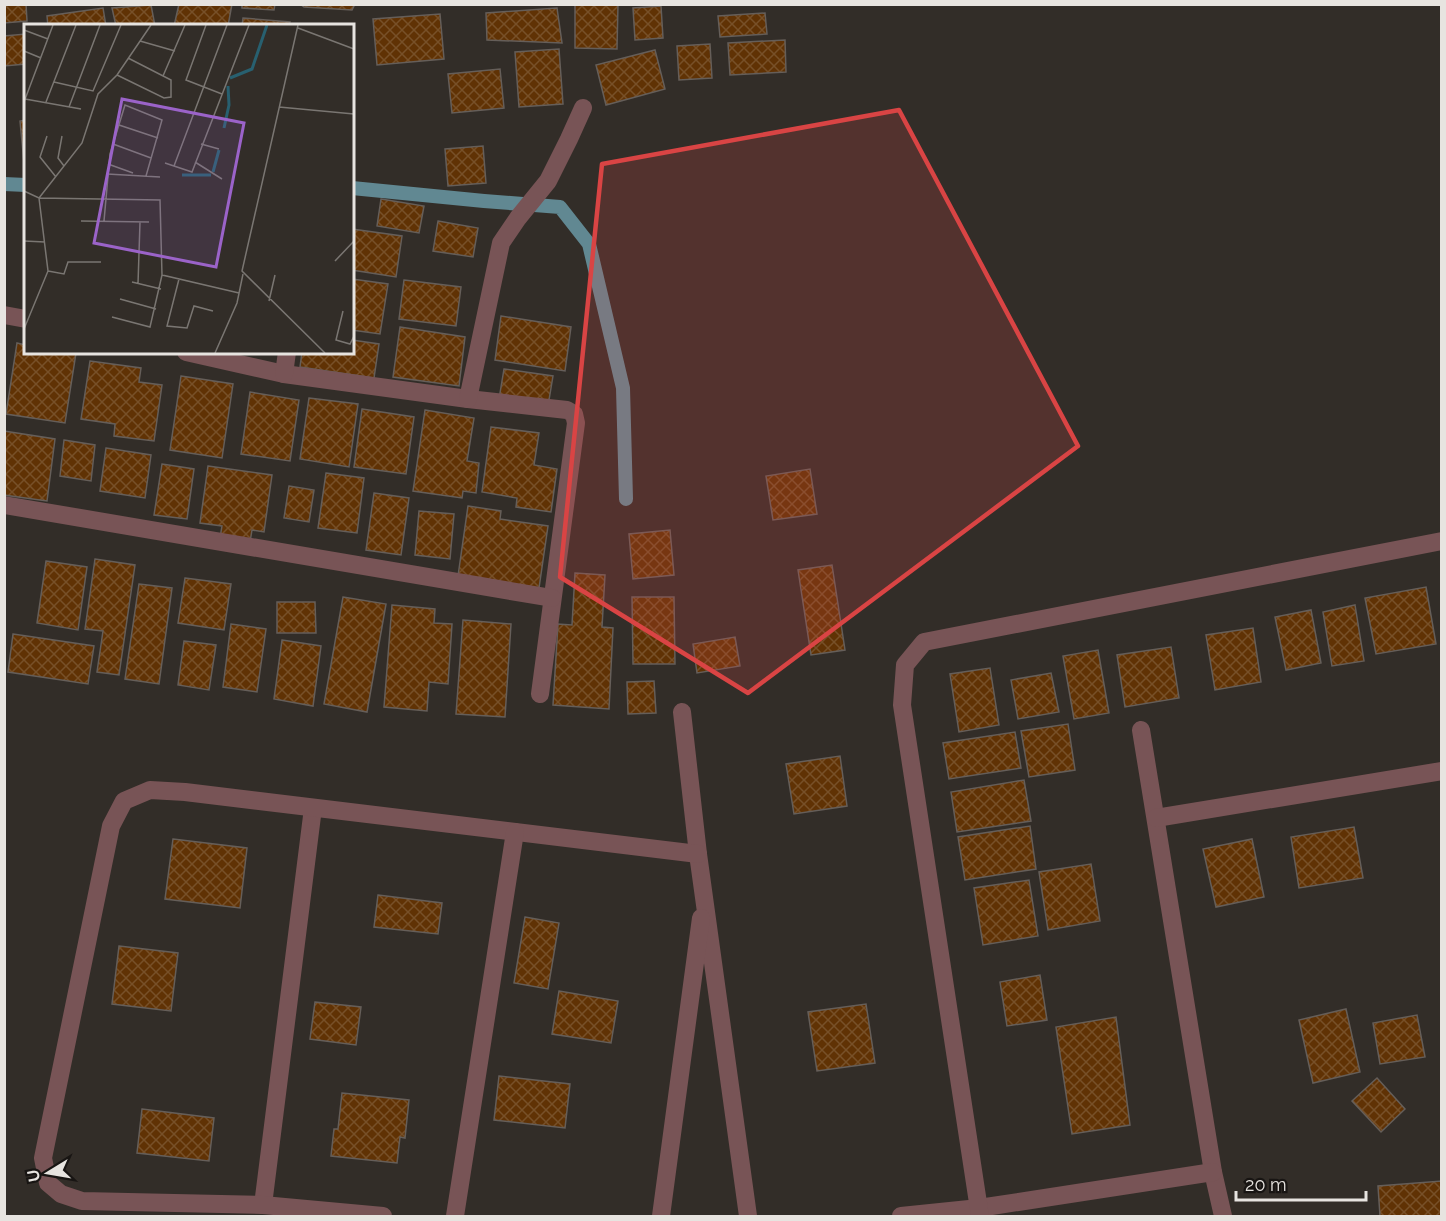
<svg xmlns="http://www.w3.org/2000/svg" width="1446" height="1221" viewBox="0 0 1446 1221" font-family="Raleway,sans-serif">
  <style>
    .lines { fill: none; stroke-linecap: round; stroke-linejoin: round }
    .stream { stroke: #618892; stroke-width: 14 }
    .building { fill: url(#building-cross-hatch); stroke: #655e59; stroke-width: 1.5 }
    .minor { stroke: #785456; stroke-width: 18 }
    .marked { fill: #d94444; fill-opacity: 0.2; stroke: #d94444; stroke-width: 4.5; stroke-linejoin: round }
    .inset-river { fill: none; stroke: #286070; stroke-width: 3 }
    .inset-road { fill: none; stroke: #7a7672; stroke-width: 1.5 }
    .view { fill: #9b63c9; fill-opacity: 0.15; stroke: #9b63c9; stroke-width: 3 }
    .inset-edge { fill: none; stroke: #e7e4e0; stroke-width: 3 }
  </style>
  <defs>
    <pattern id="building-cross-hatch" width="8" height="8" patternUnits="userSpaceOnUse" patternTransform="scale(1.5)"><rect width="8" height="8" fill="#603204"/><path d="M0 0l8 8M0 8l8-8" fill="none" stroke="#775028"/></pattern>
  </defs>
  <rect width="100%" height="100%" fill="#322d28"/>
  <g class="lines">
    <!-- stream -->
    <g class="stream">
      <polyline points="4,184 26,185"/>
      <polyline points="352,188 484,201 560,207 589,244 623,388 626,499"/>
    </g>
  </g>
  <!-- building -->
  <g class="building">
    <polygon points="4,4 26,4 27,21 4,23"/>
    <polygon points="179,4 232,4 228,26 174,26"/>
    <polygon points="242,4 275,4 274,10 242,8"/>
    <polygon points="300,4 355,4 352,10 304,7"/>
    <polygon points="575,4 618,4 617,49 575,48"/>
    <polygon points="151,5 155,26 116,26 112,8"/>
    <polygon points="661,6 663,38 635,40 633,8"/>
    <polygon points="103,8 106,26 48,26 47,16"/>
    <polygon points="557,8 562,43 487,40 486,13"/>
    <polygon points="765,13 767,34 720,37 718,16"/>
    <polygon points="440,14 444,59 377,65 373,19"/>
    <polygon points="243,18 290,22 289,26 242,26"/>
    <polygon points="26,34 26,64 4,66 4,36"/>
    <polygon points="785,40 786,72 730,75 728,43"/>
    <polygon points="710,44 712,78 679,80 677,46"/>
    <polygon points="559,49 563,104 519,107 515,52"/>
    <polygon points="655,50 665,89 606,105 596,65"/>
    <polygon points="500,69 504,108 452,113 448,74"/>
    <polygon points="26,120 26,173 25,173 20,121"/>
    <polygon points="483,146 486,183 448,186 445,149"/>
    <polygon points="381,199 424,206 419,233 377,226"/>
    <polygon points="438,221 478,228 473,257 433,251"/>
    <polygon points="352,229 402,236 396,277 352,270"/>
    <polygon points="352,279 388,284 380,334 352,330"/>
    <polygon points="404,280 461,287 456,326 399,319"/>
    <polygon points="501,316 571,327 565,371 495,360"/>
    <polygon points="400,327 465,337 459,386 393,377"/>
    <polygon points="352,340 379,344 374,378 300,367 302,352 352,352"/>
    <polygon points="17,343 26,345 26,352 76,353 65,423 6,414"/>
    <polygon points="90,361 141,368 139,382 162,385 154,441 114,436 115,424 81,419"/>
    <polygon points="504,369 553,376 548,406 499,399"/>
    <polygon points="181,376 233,384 222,458 170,450"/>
    <polygon points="250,392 299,400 290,461 241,454"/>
    <polygon points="309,398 358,404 349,467 300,459"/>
    <polygon points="362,409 414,417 406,474 354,467"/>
    <polygon points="425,410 474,418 467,461 479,463 476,493 463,491 462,498 413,491"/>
    <polygon points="491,427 539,433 534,465 557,469 551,512 516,507 517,498 482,492"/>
    <polygon points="4,431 55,439 47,501 4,495"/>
    <polygon points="64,440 95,445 91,481 60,476"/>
    <polygon points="106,448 151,455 145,498 100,491"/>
    <polygon points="162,464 194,469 187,519 154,515"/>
    <polygon points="208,466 272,475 264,532 252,530 250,542 220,538 222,526 200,523"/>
    <polygon points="810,469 817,514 773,520 766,476"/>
    <polygon points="326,473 364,478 357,533 318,528"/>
    <polygon points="289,486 314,490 309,522 284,518"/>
    <polygon points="374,493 409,498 401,555 366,550"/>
    <polygon points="468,506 501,511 500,519 548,526 539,588 458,576"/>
    <polygon points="419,511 454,514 450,559 415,555"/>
    <polygon points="670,530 674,575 633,579 629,534"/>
    <polygon points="95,559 135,565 119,675 97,672 103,631 85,629"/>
    <polygon points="46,561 87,567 78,630 37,623"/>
    <polygon points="832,565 845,650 811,655 798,570"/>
    <polygon points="575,573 605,575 602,627 613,628 609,709 553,705 558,624 572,625"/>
    <polygon points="185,578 231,584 224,630 178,623"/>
    <polygon points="139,584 172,588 159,684 125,679"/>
    <polygon points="1426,587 1436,644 1376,654 1365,598"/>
    <polygon points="343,597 386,604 367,712 324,704"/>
    <polygon points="632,597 674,597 675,664 633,664"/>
    <polygon points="277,602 315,602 316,633 277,633"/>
    <polygon points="392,605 435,609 434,623 452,624 448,684 429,682 427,711 384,707"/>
    <polygon points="1355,605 1364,661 1332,666 1323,612"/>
    <polygon points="1311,610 1321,663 1286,670 1275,617"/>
    <polygon points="463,620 511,624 505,717 456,714"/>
    <polygon points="231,624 266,629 257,692 223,687"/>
    <polygon points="1253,628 1261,682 1215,690 1206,635"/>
    <polygon points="13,634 94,646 88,684 8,672"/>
    <polygon points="735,637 740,666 697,673 693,644"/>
    <polygon points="282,640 321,646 313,706 274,699"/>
    <polygon points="184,641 216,645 209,690 178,685"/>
    <polygon points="1171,647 1179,698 1125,707 1117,655"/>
    <polygon points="1098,650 1109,713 1074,719 1063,656"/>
    <polygon points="990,668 999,725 959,732 950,674"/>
    <polygon points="1051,673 1059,712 1018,719 1011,680"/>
    <polygon points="654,681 656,713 628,714 627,682"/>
    <polygon points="1068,724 1075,770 1029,777 1021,731"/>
    <polygon points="1015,732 1021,768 949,779 943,743"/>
    <polygon points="840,756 847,806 794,814 786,764"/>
    <polygon points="1024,780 1031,821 957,832 951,792"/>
    <polygon points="1030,826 1036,869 965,880 958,837"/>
    <polygon points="1354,827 1363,878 1299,888 1291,837"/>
    <polygon points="173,839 247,848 240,908 165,899"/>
    <polygon points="1252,839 1264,897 1216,907 1203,849"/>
    <polygon points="1091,864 1100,921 1048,930 1039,872"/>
    <polygon points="1029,880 1038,936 983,945 974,888"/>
    <polygon points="378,895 442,903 438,934 374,927"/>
    <polygon points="525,917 559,923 548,989 514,983"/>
    <polygon points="119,946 178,953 171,1011 112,1004"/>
    <polygon points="1040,975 1047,1020 1007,1026 1000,982"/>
    <polygon points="559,991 618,1001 611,1043 552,1034"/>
    <polygon points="315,1002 361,1007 356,1045 310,1039"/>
    <polygon points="866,1004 875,1063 817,1071 808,1012"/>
    <polygon points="1346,1009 1360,1072 1313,1083 1299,1020"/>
    <polygon points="1417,1015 1425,1057 1380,1064 1373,1023"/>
    <polygon points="1116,1017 1130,1125 1072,1134 1056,1027"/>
    <polygon points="499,1076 570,1084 565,1128 494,1120"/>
    <polygon points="1377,1078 1405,1109 1381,1132 1352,1101"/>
    <polygon points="342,1093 409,1100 405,1138 400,1137 397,1163 331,1156 334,1129 338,1129"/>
    <polygon points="142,1109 214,1118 209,1161 137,1153"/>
    <polygon points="1442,1181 1442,1216 1380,1216 1378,1186"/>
  </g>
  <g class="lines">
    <!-- minor -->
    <g class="minor">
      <polyline points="4,315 26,319"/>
      <polyline points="186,352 284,374 468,399 567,410 574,414 576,423 540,694"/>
      <polyline points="284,374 287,352"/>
      <polyline points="468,399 501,243 518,218 548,181 569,139 583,108"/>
      <polyline points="4,505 552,598"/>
      <polyline points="682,712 698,854 748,1216"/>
      <polyline points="1141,730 1213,1172 1223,1216"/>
      <polyline points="1156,818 1442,771"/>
      <polyline points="263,1205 313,808"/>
      <polyline points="383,1216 263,1205 82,1201 61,1194 48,1183 43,1158 111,826 124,801 150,790 185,792 698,854"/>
      <polyline points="455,1216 515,832"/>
      <polyline points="661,1216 701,918"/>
      <polyline points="901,1216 979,1208 1213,1172"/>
      <polyline points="980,1216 902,705 905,665 924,642 1442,541"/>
    </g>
  </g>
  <!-- marked area -->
  <path class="marked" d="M899,110L1078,446L748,693L560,577L602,164Z"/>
  <!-- overview -->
  <g transform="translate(24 24)">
    <rect width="330" height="330" fill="#322d28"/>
    <path class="inset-river" d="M206,54L228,45L243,1M200,104L205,81L204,62M189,148L195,126M158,151H187"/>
    <path class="inset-road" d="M182,1L162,56L198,70M274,1L218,247L301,329M274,4L330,25M0,6L24,15M116,17L151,27M0,27L17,34M93,51L140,74L147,73V56L104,34M139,52L161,1M30,58L69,67L97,1M1,75L57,85M0,78L29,1M22,78L52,1M45,83L76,1M255,83L330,90M95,101L134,114M23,112L16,133L32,153M38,112L34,134L40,142M89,120L127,134M177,120L195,125M171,138L198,155M141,139L168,148L225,1M84,140L109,149M150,142L203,1M83,150L136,153M0,167L15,174L136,176L138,251M57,197L125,198M80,197L86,130L101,81L138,96L122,152M0,217L21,218M311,237L330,217M24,247L40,250L44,238H77M155,255L143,302L163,304L170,282L189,287M108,258L137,265M114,260L116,198M96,275L132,285M245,277L251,251M319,287L312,316L326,320L330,312M88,293L126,303L138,251L215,269M0,305L24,247L15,174L58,119L74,70L93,51L127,1M191,329L213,279L219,250"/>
    <path class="view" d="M98,75L220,99L192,243L70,219Z"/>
    <rect width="330" height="330" class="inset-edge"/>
  </g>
  <!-- border -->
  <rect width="1446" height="1221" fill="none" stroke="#e7e4e0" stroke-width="12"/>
  <!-- north arrow -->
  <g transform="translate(48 1173) rotate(259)" stroke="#181513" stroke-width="4.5" paint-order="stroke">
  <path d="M0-4.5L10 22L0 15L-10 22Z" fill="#e7e4e0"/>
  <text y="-9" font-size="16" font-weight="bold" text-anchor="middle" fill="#e7e4e0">U</text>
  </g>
  <!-- scale -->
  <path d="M1236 1191v9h130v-9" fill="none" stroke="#e7e4e0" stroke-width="3"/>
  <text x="1245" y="1191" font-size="18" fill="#e7e4e0" stroke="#181513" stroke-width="4.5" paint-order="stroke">20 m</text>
</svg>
